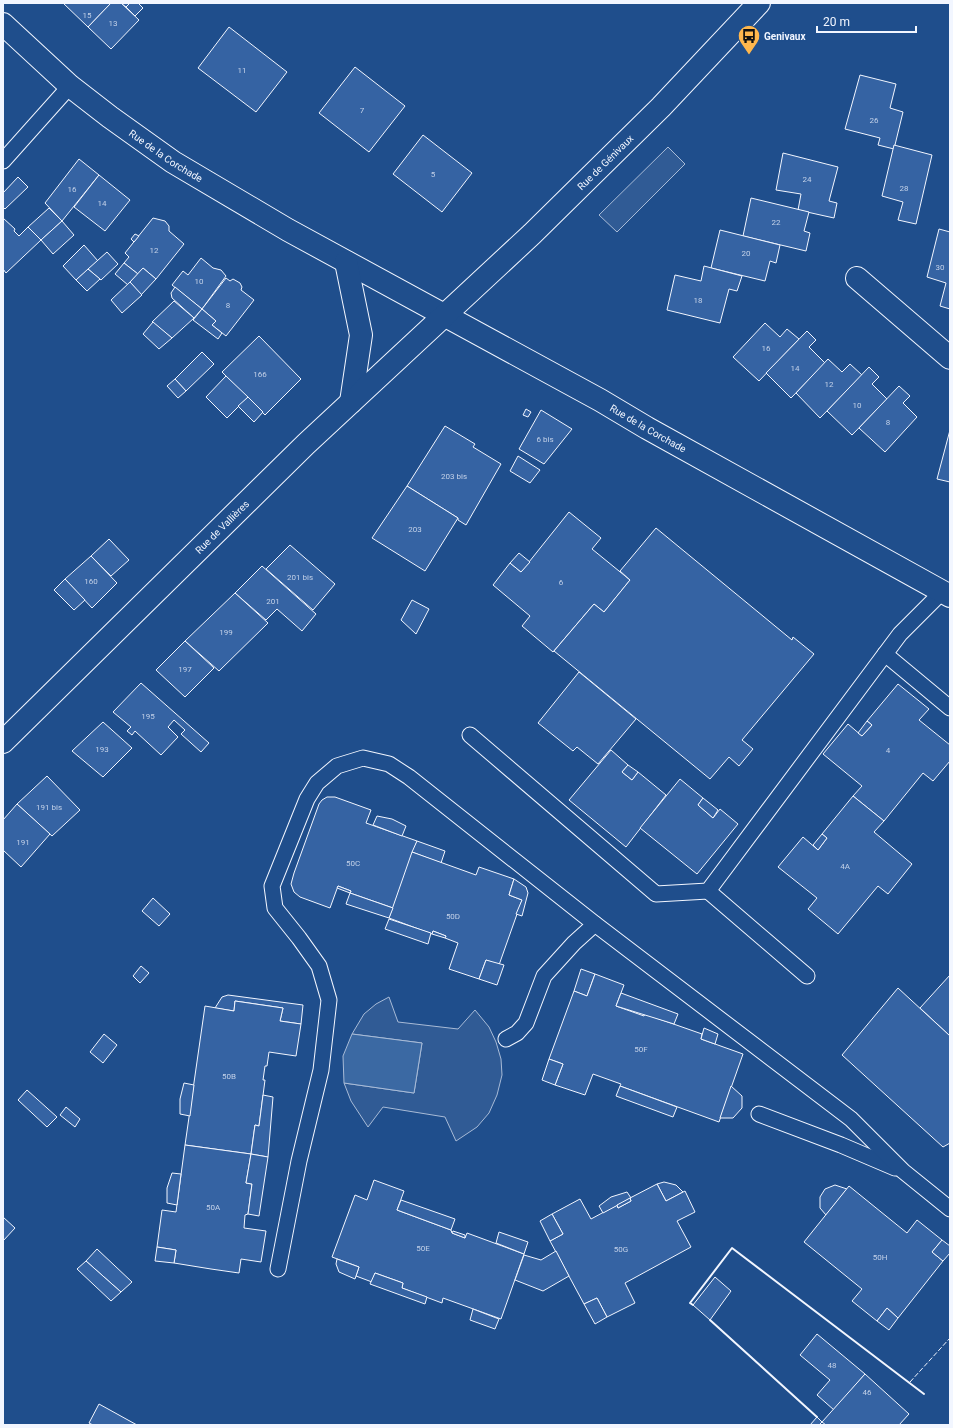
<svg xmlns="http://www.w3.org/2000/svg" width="953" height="1428" viewBox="0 0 953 1428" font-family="Roboto,sans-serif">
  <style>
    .parking { fill: #305b95; stroke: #a8bbd7 }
    .water { fill: #3b69a3; stroke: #a8bbd7 }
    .building { fill: #3563a3; stroke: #f2f6ff }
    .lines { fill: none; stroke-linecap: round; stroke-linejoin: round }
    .service-casing { stroke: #f2f6ff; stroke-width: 17 }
    .minor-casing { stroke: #f2f6ff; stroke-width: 24 }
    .secondary-casing { stroke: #f2f6ff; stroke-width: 24 }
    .service { stroke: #1f4e8c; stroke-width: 15 }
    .minor { stroke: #1f4e8c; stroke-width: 22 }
    .secondary { stroke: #1f4e8c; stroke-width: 22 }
    .fence { stroke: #f2f6ff; stroke-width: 1; stroke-dasharray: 5 2; stroke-linecap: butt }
    .wall { stroke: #f2f6ff; stroke-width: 2 }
    .labels { text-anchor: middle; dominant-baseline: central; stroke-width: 3; stroke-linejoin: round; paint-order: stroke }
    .number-label { font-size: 8px; fill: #c3d1e8 }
    .poi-label { font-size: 10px; font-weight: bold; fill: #f2f6ff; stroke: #1f4e8c; text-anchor: start }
    .street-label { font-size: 10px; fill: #f2f6ff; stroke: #1f4e8c }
  </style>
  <rect width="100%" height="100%" fill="#1f4e8c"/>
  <!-- parking -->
  <g class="parking">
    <polygon points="668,147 685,164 617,232 599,215"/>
    <polygon points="389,997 398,1022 458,1029 475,1010 489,1027 496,1042 501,1059 502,1075 497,1095 489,1113 477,1127 456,1141 445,1117 383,1107 368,1127 351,1101 344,1083 414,1093 422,1043 352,1034 364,1014 376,1004"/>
  </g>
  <!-- water -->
  <polygon class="water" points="352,1034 422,1043 414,1093 344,1083 343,1056"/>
  <!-- building -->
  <g class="building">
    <polygon points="63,3 111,3 88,27"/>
    <polygon points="111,3 121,3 139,20 111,49 88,27"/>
    <polygon points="121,3 130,3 126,7"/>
    <polygon points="130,3 138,3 143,8 135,16 126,7"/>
    <polygon points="229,27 287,72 256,112 198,68"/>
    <polygon points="355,67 405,106 369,152 319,113"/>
    <polygon points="860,75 896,84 890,108 903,112 894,149 878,145 880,138 845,129"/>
    <polygon points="423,135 472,173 442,212 393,174"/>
    <polygon points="894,145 932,155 916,224 898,220 903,202 882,196"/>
    <polygon points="783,153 838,167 829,201 837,203 834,218 798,210 801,194 776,190"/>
    <polygon points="79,159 99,175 62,221 45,203"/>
    <polygon points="99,175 130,200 105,231 74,207"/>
    <polygon points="18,177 28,187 5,209 3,207 3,193"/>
    <polygon points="751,198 809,212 804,231 810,233 806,251 743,236"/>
    <polygon points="49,208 62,221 41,240 28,227"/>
    <polygon points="3,218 15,229 14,231 19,236 28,227 41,240 6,273 3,269"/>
    <polygon points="153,218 165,221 169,226 169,231 184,244 156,279 143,268 138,274 124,263 129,257 125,253"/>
    <polygon points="62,221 74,235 53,254 41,240"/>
    <polygon points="939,229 950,232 950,309 940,306 946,283 927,277"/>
    <polygon points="720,230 780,245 776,263 770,261 765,281 711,268"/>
    <polygon points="135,234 139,236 134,242 131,239"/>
    <polygon points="84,245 98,261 76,280 63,266"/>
    <polygon points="107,252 118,264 101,280 88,269"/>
    <polygon points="201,258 213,268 221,270 226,276 202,309 172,285 183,271 188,275"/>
    <polygon points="124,263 138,274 128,285 115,274"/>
    <polygon points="704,266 742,276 737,291 729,289 720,323 667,310 675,275 701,281"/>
    <polygon points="143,268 156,279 141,295 130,282"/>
    <polygon points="88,269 100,279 87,291 76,280"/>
    <polygon points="226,278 230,281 233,279 240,283 242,287 241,290 254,300 226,336 212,325 216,321 202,309"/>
    <polygon points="130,282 142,295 122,313 111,300"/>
    <polygon points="175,287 202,309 194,318 172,298 171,293"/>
    <polygon points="174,301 194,318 172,338 152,322"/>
    <polygon points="202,309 216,321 212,325 222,333 218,339 193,320"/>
    <polygon points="153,322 172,338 159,349 143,334"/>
    <polygon points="765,323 780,337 787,329 799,339 759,381 733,357"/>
    <polygon points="807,331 816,340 809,347 825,363 791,398 766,373"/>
    <polygon points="259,336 301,379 265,415 222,372"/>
    <polygon points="202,352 214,364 186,391 175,379"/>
    <polygon points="828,359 842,372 850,364 862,375 820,418 796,393"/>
    <polygon points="869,367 879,377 872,384 887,399 852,435 827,411"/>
    <polygon points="226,376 248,397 227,418 206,397"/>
    <polygon points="175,379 186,391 178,398 167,386"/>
    <polygon points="899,386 910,396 903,403 917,417 885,452 859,428"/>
    <polygon points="248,397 263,412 254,422 238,406"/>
    <polygon points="526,409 531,412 528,417 523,415"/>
    <polygon points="541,410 572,429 544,464 519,449"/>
    <polygon points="445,426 475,444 473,447 501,464 466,525 458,520 458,518 407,486"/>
    <polygon points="950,430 950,482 937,479"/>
    <polygon points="518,456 540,470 530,483 510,471"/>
    <polygon points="407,486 458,518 425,571 372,538"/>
    <polygon points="569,512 601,538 592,549 630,580 604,612 594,604 553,652 522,626 530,616 493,585 510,563 521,572"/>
    <polygon points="656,528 792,640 793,637 814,654 742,740 753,749 739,766 729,757 710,779 554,651 594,604 604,612 630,580 620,571"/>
    <polygon points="109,539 129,560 111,576 91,556"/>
    <polygon points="290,545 335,584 313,610 266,569"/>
    <polygon points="519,553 530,562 521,572 510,563"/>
    <polygon points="91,556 117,583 92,608 65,579"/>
    <polygon points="262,566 316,614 302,631 277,609 266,620 235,593"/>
    <polygon points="65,579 85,600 74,610 54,590"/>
    <polygon points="235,593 268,623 219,671 185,641"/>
    <polygon points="412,600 429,609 416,634 401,620"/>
    <polygon points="185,641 214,668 185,697 156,670"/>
    <polygon points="579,672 636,719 598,764 577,747 573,751 538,723"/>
    <polygon points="141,683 209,743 201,752 181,734 185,730 174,720 168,727 178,737 161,755 135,731 132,735 127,731 131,727 113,712"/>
    <polygon points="898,684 929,709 919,720 950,745 950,761 933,781 923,773 884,821 853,796 862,786 823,754 848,724 862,736 872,725 867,721"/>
    <polygon points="867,721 872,725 862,736 858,733"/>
    <polygon points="103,722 132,748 103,777 72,751"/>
    <polygon points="611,750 628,765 622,772 632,780 638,772 666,795 626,847 569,800"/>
    <polygon points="628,765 638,772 632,780 622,772"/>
    <polygon points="47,776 80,810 52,836 17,804"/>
    <polygon points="680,779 703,798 698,805 713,818 720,809 738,824 697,874 640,828"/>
    <polygon points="853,796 884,821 874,832 912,864 888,894 878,886 838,934 808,909 817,898 778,867 803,837 818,850 827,838 822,834"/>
    <polygon points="327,797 335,797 371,810 366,823 417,841 393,908 350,893 351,891 338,886 330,908 300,897 294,892 291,884 294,873 319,804 322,800"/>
    <polygon points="703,798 718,810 713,818 698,805"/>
    <polygon points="17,804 50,834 21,867 3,850 3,820"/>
    <polygon points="377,816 392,819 406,826 402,836 373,825"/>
    <polygon points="822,834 827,838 818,850 813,845"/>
    <polygon points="417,841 445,851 441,863 412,852"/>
    <polygon points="412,852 476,875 479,867 514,879 509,895 522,900 499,965 486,960 479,979 449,969 458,943 445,938 446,936 433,931 432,934 389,918"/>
    <polygon points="514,879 526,887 528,893 522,916 516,914 522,900 509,895"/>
    <polygon points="338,886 351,891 350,893 337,888"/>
    <polygon points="350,893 393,908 389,918 346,904"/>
    <polygon points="153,898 170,914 159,926 142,911"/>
    <polygon points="389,919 431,933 428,944 385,929"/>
    <polygon points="433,931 446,936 445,938 432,934"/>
    <polygon points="486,960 504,965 497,985 479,979"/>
    <polygon points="141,966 149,973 140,983 133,976"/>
    <polygon points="581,969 595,974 587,996 574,991"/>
    <polygon points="595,974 624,985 616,1006 644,1016 645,1014 702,1034 701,1039 743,1054 719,1122 620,1086 621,1084 593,1074 585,1095 555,1085 563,1064 549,1059 574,991 587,996"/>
    <polygon points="950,975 950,1036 920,1008"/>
    <polygon points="898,988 950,1036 950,1143 943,1147 842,1055"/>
    <polygon points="621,993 678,1014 674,1024 616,1006"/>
    <polygon points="228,995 303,1005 301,1024 280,1021 283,1008 235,1001 234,1011 215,1008 222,997"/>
    <polygon points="235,1001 283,1008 280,1021 301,1024 296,1056 269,1052 267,1066 265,1066 263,1080 265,1080 259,1126 255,1125 251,1154 185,1145 205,1006 234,1011"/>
    <polygon points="704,1028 718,1034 715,1044 701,1039"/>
    <polygon points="104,1034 117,1045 103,1063 90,1052"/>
    <polygon points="549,1059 563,1064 555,1085 542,1080"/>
    <polygon points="184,1083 194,1085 190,1116 180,1114 180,1099"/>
    <polygon points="620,1086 677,1107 673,1117 616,1096"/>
    <polygon points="731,1086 742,1096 742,1108 733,1118 720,1118"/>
    <polygon points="27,1090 57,1117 47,1127 18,1100"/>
    <polygon points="263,1095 273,1097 268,1157 251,1154 255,1125 259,1126"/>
    <polygon points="66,1107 80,1119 75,1127 60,1115"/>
    <polygon points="185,1145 251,1154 246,1183 252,1184 248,1214 245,1215 244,1228 266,1231 261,1262 241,1259 239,1273 211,1269 174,1263 176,1250 157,1247 162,1210 176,1212"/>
    <polygon points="251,1154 268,1157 259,1216 248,1214 252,1184 246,1183"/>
    <polygon points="172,1173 181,1174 177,1205 167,1203 167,1188"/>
    <polygon points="374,1180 404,1191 397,1210 451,1230 452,1233 465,1238 467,1233 524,1254 501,1319 443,1298 442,1303 402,1288 403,1283 375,1273 372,1282 356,1276 359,1267 332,1257 355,1195 367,1200"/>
    <polygon points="664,1182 676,1185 683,1192 666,1201 657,1184"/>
    <polygon points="657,1184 666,1201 685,1191 695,1212 677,1221 691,1247 625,1283 635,1303 607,1317 597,1298 584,1304 550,1241 563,1234 552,1214 580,1199 591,1219 617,1205 618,1208 631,1201 630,1198"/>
    <polygon points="835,1185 847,1189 826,1215 820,1208 820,1197 825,1189"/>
    <polygon points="849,1186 907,1233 917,1220 942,1240 932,1252 943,1261 898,1318 887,1308 877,1321 852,1301 862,1289 804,1242"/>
    <polygon points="627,1192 631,1198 603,1213 599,1206 611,1197"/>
    <polygon points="630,1198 631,1201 618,1208 617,1205"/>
    <polygon points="401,1200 455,1219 451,1230 397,1210"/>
    <polygon points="552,1214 563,1234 550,1241 540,1221"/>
    <polygon points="3,1217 15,1228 3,1241"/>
    <polygon points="453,1231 465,1235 465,1238 452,1233"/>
    <polygon points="499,1232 528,1242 524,1254 496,1243"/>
    <polygon points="942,1240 950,1246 950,1253 943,1261 932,1252"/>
    <polygon points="157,1247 176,1250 174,1263 155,1261"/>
    <polygon points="97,1249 132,1282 121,1292 86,1261"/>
    <polygon points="556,1251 569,1276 543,1291 515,1280 524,1255 541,1260"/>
    <polygon points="337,1259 359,1267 355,1279 339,1272 336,1264"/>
    <polygon points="86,1261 121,1292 111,1301 77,1269"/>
    <polygon points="375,1273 403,1283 402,1288 427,1297 425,1304 370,1284"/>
    <polygon points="715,1277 731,1291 710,1320 693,1305"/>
    <polygon points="597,1298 607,1317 595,1324 584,1304"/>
    <polygon points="887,1308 898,1318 889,1330 877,1321"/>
    <polygon points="473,1309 499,1319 495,1329 470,1320"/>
    <polygon points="817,1334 865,1374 834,1410 817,1395 830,1380 800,1355"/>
    <polygon points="865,1374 909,1414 899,1425 826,1425 822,1422"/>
    <polygon points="99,1404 137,1425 93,1425 89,1423"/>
    <polygon points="817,1417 822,1422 819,1425 810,1425"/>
  </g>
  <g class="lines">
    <!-- service casing -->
    <g class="service-casing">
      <g id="service">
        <polyline points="3,161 70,86"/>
        <polyline points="885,654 950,708"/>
        <polyline points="470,735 656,894 708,891 900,634 942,592"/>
        <polyline points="708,891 807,976"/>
        <polyline points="506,1039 517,1033 526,1023 544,976 574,943 595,924"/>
        <polyline points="759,1114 841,1145 895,1168"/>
        <polyline points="278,1269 299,1161 321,1070 329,1000 319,966 299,938 275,908 272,886 307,799 317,783 337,766 363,758 389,764 409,777 595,924 851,1119 903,1171 950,1209"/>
      </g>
    </g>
    <!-- minor casing -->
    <g class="minor-casing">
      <polyline id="minor" points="857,278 950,358"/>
    </g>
    <!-- secondary casing -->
    <g class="secondary-casing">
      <g id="secondary">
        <path id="s1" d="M3,24L70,86L110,117L173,162L288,230L600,400L647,428L950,596"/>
        <polyline points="346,262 361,335 351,402"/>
        <path id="s2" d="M3,742L306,444L532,234L661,107L759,3"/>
      </g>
    </g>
    <!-- service -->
    <use href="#service" class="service"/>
    <!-- minor -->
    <use href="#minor" class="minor"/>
    <!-- secondary -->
    <use href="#secondary" class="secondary"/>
    <!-- fence -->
    <polyline class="fence" points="910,1382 950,1338"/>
    <!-- wall -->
    <g class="wall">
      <polyline points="693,1305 690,1303 732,1248 924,1394"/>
      <polyline points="710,1320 817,1417"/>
    </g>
  </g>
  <!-- icons -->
  <defs>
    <g id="bus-pin" transform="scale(1.15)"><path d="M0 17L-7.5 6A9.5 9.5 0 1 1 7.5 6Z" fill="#ffb74d" stroke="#1f4e8c"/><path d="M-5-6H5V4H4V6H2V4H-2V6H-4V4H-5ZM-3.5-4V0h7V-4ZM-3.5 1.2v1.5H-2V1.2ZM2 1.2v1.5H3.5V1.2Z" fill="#111"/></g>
  </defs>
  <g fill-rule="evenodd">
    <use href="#bus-pin" x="749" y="36"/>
  </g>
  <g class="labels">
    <!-- number labels -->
    <g class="number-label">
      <text x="87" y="15">15</text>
      <text x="113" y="23">13</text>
      <text x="242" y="70">11</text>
      <text x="362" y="110">7</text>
      <text x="874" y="120">26</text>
      <text x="433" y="174">5</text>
      <text x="807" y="179">24</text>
      <text x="904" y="188">28</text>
      <text x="72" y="189">16</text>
      <text x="102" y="203">14</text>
      <text x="776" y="222">22</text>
      <text x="154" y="250">12</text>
      <text x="746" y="253">20</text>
      <text x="940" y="267">30</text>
      <text x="199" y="281">10</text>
      <text x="698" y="300">18</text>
      <text x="228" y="305">8</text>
      <text x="766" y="348">16</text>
      <text x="795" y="368">14</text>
      <text x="260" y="374">166</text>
      <text x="829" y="384">12</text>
      <text x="857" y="405">10</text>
      <text x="888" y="422">8</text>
      <text x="545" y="439">6 bis</text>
      <text x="454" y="476">203 bis</text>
      <text x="415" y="529">203</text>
      <text x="300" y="577">201 bis</text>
      <text x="91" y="581">160</text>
      <text x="561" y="582">6</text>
      <text x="273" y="601">201</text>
      <text x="226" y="632">199</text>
      <text x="185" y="669">197</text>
      <text x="148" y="716">195</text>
      <text x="102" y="749">193</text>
      <text x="888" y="750">4</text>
      <text x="49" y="807">191 bis</text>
      <text x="23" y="842">191</text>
      <text x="353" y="863">50C</text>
      <text x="845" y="866">4A</text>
      <text x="453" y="916">50D</text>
      <text x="641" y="1049">50F</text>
      <text x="229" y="1076">50B</text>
      <text x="213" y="1207">50A</text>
      <text x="423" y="1248">50E</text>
      <text x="621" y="1249">50G</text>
      <text x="880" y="1257">50H</text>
      <text x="832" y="1365">48</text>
      <text x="867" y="1392">46</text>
    </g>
    <!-- poi labels -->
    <g class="poi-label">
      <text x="764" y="36">Genivaux</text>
    </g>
    <!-- street labels -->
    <g class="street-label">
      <text stroke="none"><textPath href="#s1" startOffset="210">Rue de la Corchade</textPath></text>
      <text stroke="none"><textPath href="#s2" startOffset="836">Rue de Génivaux</textPath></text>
      <text stroke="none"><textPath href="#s1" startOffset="764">Rue de la Corchade</textPath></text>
      <text stroke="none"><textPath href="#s2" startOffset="307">Rue de Vallières</textPath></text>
    </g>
  </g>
  <!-- border -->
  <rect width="953" height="1428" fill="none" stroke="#f2f6ff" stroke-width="8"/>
  <!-- scale -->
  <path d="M817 26v6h99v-6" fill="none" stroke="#f2f6ff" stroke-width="2"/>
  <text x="823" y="26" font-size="12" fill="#f2f6ff" stroke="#1f4e8c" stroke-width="3" paint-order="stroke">20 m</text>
</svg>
